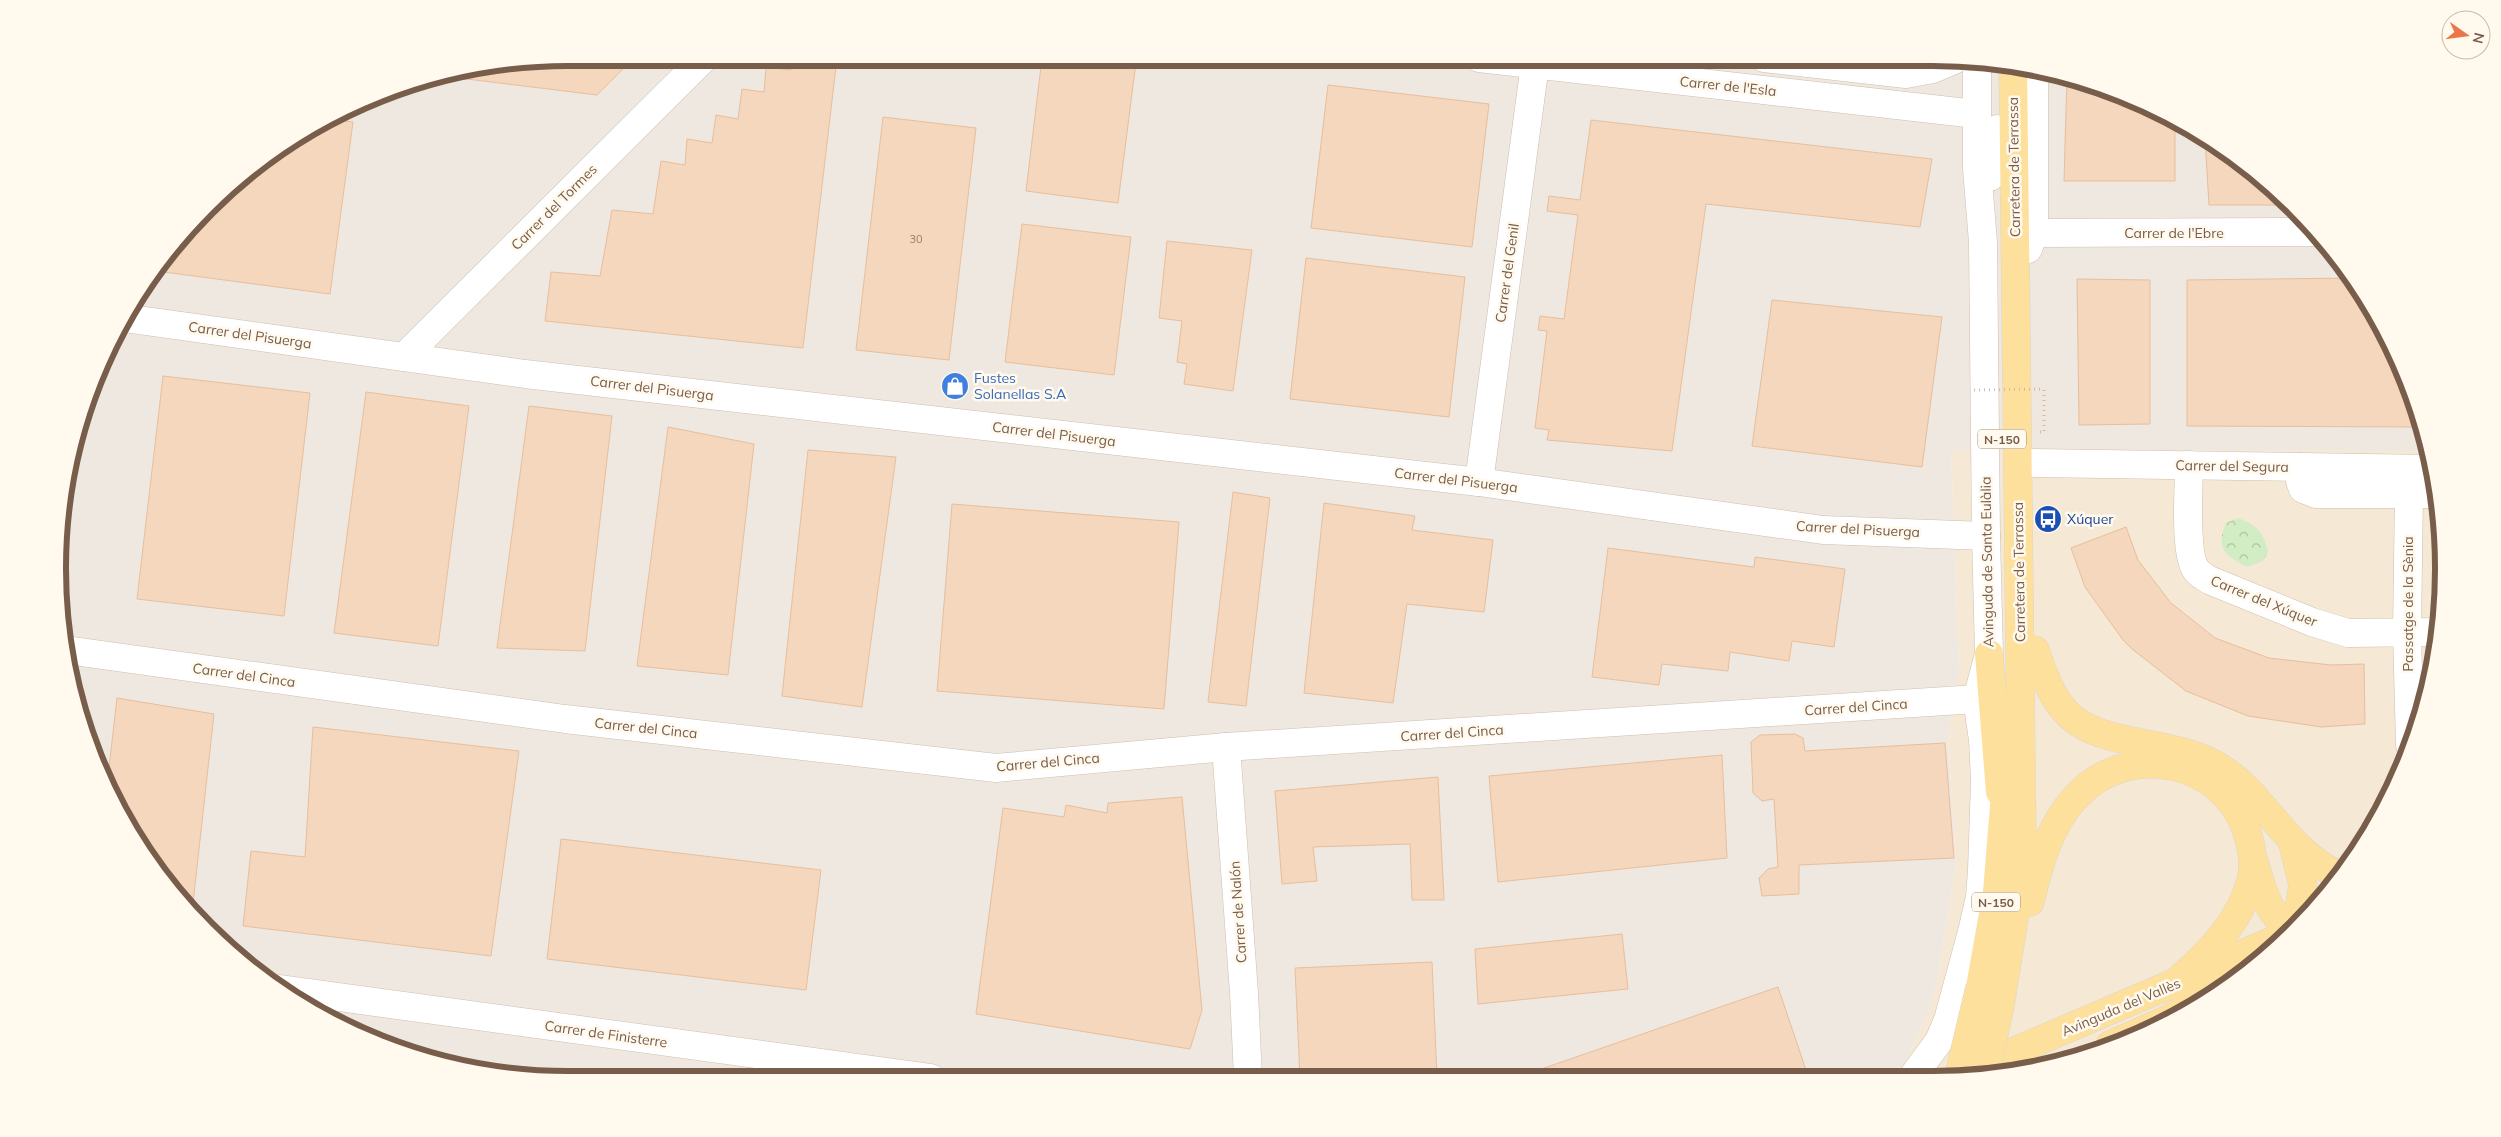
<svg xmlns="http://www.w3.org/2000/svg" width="2501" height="1137" viewBox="0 0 2501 1137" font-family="Mulish,sans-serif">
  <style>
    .residential { fill: #f5e9d5 }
    .industrial { fill: #eee8e0 }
    .park { fill: url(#park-crowns) }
    .building { fill: #f4d7bd; stroke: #e7be9d }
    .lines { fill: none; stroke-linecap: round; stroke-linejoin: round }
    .minor-casing { stroke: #d0beac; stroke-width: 29 }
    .major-casing { stroke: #dcd5d0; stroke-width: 29 }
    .path { stroke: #d9baa0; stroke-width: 3; stroke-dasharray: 1 4; stroke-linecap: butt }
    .minor { stroke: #fff; stroke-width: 28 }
    .major { stroke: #fee09d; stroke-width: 28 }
    .major-bridge-casing { stroke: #dcd5d0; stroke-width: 29; stroke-linecap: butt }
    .path-bridge { stroke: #d9baa0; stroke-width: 3; stroke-dasharray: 1 4; stroke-linecap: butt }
    .major-bridge { stroke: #fee09d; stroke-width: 28 }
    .labels { text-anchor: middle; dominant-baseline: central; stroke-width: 5; stroke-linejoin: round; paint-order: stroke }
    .number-label { font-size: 11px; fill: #977c67 }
    .shield { fill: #fff9ee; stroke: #a08c7b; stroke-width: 1 }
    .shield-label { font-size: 12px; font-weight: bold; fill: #785d4a }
    .street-label { font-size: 14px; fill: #785d4a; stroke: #fff9ee }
    .shop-label { font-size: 14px; fill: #366cbe; stroke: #fff9ee; text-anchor: start }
    .transit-label { font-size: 14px; fill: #164399; stroke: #fff9ee; text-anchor: start }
    .rim { fill: none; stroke: #785d4a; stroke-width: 6 }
  </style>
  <defs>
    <pattern id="park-crowns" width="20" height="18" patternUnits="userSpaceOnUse" patternTransform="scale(1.25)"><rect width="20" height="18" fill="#d2ecc4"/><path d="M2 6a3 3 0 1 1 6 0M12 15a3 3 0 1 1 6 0" fill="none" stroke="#afc2a1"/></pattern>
  </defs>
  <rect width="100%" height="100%" fill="#fdf6e7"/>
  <!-- residential -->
  <polygon class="residential" points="1951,450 2429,451 2442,535 2439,635 2416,733 2357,853 2269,953 2188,1011 2128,1040 1999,1075 1912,1075 1910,1052 1927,1015 1938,975 1956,863 1948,739 1959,671"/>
  <!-- industrial -->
  <polygon class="industrial" points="569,58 1933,58 2032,67 2097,85 2188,126 2270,185 2338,258 2391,343 2426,437 2429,451 1951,450 1959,671 1948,739 1956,863 1938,975 1927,1015 1910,1052 1912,1075 569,1079 469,1070 404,1052 313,1011 257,974 184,905 126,824 96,764 67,668 58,568 67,469 85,404 126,313 184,232 232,184 313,126 404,85 469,67"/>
  <!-- park -->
  <path class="park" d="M2238,518C2257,525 2264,533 2268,552L2263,561L2247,567C2225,556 2215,548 2226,523Z"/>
  <!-- building -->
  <g class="building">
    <polygon points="568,58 634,58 597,95 442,76 442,74 469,67"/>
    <polygon points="794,58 837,58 803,348 545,321 551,272 600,276 612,210 653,214 661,161 685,165 687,139 712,143 716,115 738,119 742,89 764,92 766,67 791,70"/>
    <polygon points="1042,58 1096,58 1136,62 1118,203 1026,191"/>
    <polygon points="2067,77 2097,85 2175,120 2175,181 2064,181"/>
    <polygon points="1328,85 1489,104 1472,247 1311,228"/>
    <polygon points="883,117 976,128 949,360 856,350"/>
    <polygon points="329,119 353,122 330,294 156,271 184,232 232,184 313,126"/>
    <polygon points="1591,120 1932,159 1920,227 1706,204 1672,451 1547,440 1549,430 1535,428 1547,331 1538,330 1540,316 1564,319 1578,215 1547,211 1549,196 1580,200"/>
    <polygon points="2205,138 2270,184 2288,205 2209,205"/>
    <polygon points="1022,224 1131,237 1114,375 1005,362"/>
    <polygon points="1167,241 1252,250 1233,391 1184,384 1187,364 1177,362 1182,321 1159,318"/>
    <polygon points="1306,258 1465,277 1449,417 1290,399"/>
    <polygon points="2351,278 2391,343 2423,427 2187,426 2187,280"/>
    <polygon points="2077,279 2150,280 2150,424 2079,425"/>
    <polygon points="1772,300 1942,317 1922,467 1752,446"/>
    <polygon points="163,376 310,393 284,616 137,599"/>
    <polygon points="366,392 469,406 438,646 334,633"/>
    <polygon points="529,406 612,416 585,651 497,648"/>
    <polygon points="668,427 754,444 728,675 637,666"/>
    <polygon points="808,450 896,457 862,707 782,696"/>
    <polygon points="1233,492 1270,498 1246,706 1208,702"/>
    <polygon points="1324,503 1415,516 1412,530 1493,540 1484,612 1407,604 1393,703 1304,693"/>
    <polygon points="952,504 1179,522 1164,709 937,691"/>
    <polygon points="2126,527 2138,560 2171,603 2215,638 2269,658 2331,665 2364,664 2365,724 2321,727 2248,716 2186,691 2132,649 2123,640 2085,587 2071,548"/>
    <polygon points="1608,548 1754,567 1755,557 1845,569 1834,647 1792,641 1789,661 1730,652 1728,671 1662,664 1659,685 1592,677"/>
    <polygon points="117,698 214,714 192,912 184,905 126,824 107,785"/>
    <polygon points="313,727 519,751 491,956 243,926 251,851 305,857"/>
    <polygon points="1795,734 1803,738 1805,751 1945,743 1954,858 1799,865 1799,894 1762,896 1759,878 1768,869 1778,867 1774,799 1762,801 1753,793 1751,742 1760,735"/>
    <polygon points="1722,755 1727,858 1498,882 1489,776"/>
    <polygon points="1438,777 1444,900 1412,900 1410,844 1313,847 1317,881 1282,884 1275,791"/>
    <polygon points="1182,797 1202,1010 1190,1049 976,1014 1003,808 1064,817 1066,805 1107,813 1108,803"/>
    <polygon points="561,839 821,870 806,990 547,959"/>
    <polygon points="1622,934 1628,989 1478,1004 1475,949"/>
    <polygon points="1432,962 1437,1077 1300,1077 1295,968"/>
    <polygon points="1778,987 1808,1076 1527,1077 1527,1074"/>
  </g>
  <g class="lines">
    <!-- minor casing -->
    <g class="minor-casing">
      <g id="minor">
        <polyline points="1479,58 1976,114"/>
        <polyline points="1764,58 1906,74 1933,69 1954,60"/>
        <polyline points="1990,177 1997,129"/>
        <polyline points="2034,233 2314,232"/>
        <polyline points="2028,249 2034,233 2034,68"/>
        <polyline points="124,318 525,374 1479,482 1823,530 1986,536"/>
        <polyline points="404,357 704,58"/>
        <polyline points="2034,463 2431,469"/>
        <path d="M2189,465C2189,489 2184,552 2196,570C2199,574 2205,577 2209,580L2312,622L2348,633L2439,632"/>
        <polyline points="2300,467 2300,481 2303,489 2316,494 2436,494"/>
        <polyline points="1479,482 1535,64"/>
        <polyline points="2409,494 2407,632 2410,745"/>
        <polyline points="66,650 565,719 996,768 1226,747 1977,699"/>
        <polyline points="1226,747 1244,993 1248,1077"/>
        <polyline points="280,989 931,1078"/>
        <polyline points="1914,1075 1939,1041 1948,1020 1972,932 1980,897 1982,870 1985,781 1983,740 1977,699 1989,654 1986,536 1983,242 1977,169 1977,62"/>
      </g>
    </g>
    <!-- major casing -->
    <g class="major-casing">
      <g id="major">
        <path d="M2035,650C2044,676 2053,704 2076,721C2111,746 2172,741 2214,764C2264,791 2282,848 2338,875"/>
        <polyline points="1989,654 2000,792"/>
        <polyline points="2293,844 2303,885 2297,921"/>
        <path d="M2254,862C2262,887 2267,914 2290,929"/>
        <path d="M2030,902C2039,865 2049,826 2075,798C2125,741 2223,758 2247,832C2252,848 2255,864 2251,880C2239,926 2206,955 2173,985"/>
        <polyline points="1980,987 1997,892 2007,770"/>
        <polyline points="2000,1006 2016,907 2022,838 2013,65"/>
        <polyline points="2173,1016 2233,979"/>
        <polyline points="2110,1045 2191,1009"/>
        <polyline points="1968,1071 2284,936"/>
      </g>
    </g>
    <!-- path -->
    <polyline class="path" points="2040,432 2044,432 2044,389"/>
    <!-- minor -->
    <use href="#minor" class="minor"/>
    <!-- major -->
    <use href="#major" class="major"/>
    <!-- major-bridge casing -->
    <g class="major-bridge-casing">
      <g id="major-bridge">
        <polyline points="1959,1075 1980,987"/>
        <polyline points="1985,1075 2000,1006"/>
      </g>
    </g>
    <!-- path-bridge -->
    <polyline class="path-bridge" points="1974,390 2044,389"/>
    <!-- major-bridge -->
    <use href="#major-bridge" class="major-bridge"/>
  </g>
  <!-- icons -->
  <defs>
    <g id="shop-disc" transform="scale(1.4375)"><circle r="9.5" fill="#3f7fe0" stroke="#fff9ee"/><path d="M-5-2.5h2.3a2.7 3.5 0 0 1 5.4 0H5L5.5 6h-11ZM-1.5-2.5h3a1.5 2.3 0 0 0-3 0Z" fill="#fff"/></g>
    <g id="bus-disc" transform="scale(1.4375)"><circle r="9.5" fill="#1a4fb4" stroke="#fff9ee"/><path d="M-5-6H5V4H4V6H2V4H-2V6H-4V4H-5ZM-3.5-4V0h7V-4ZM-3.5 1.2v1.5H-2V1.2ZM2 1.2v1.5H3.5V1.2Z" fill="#fff"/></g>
  </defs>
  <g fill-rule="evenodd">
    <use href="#shop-disc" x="955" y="386"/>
    <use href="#bus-disc" x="2048" y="519"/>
  </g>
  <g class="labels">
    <!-- number labels -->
    <g class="number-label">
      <text x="916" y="239">30</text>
    </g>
    <!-- shield labels -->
    <g class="shield">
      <rect x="1978" y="429.5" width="48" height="19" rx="4"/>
      <rect x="1972" y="892.5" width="48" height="19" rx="4"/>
    </g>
    <g class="shield-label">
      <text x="2002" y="439">N-150</text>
      <text x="1996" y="902">N-150</text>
    </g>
    <!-- street labels -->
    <g class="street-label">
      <text transform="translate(1728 86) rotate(6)">Carrer de l'Esla</text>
      <text transform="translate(2014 167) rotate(-91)">Carretera de Terrassa</text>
      <text transform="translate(554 207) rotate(-45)">Carrer del Tormes</text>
      <text x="2174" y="233">Carrer de l'Ebre</text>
      <text transform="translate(1507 273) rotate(-82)">Carrer del Genil</text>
      <text transform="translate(250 335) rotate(8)">Carrer del Pisuerga</text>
      <text transform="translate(652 388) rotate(7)">Carrer del Pisuerga</text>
      <text transform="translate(1054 434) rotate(7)">Carrer del Pisuerga</text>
      <text transform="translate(2232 466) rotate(1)">Carrer del Segura</text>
      <text transform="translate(1456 480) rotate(7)">Carrer del Pisuerga</text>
      <text transform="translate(1858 529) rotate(3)">Carrer del Pisuerga</text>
      <text transform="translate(1987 562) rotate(-91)">Avinguda de Santa Eulàlia</text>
      <text transform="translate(2019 572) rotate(-91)">Carretera de Terrassa</text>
      <text transform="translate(2264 601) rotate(22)">Carrer del Xúquer</text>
      <text transform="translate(2408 604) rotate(-90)">Passatge de la Sènia</text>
      <text transform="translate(244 675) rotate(8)">Carrer del Cinca</text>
      <text transform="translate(1856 707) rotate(-4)">Carrer del Cinca</text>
      <text transform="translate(646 728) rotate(6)">Carrer del Cinca</text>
      <text transform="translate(1452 733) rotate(-4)">Carrer del Cinca</text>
      <text transform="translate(1048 762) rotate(-5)">Carrer del Cinca</text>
      <text transform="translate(1238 912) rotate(-94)">Carrer de Nalón</text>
      <text transform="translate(2121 1007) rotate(-23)">Avinguda del Vallès</text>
      <text transform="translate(606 1034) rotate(8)">Carrer de Finisterre</text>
    </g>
    <!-- shop labels -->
    <g class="shop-label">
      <text x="974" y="378">Fustes<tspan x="974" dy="16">Solanellas S.A</tspan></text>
    </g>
    <!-- transit labels -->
    <g class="transit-label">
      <text x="2067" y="519">Xúquer</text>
    </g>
  </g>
  <!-- crop -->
  <path d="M0 0H2501V1137H0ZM568 66H1933A502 502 0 0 1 2435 568V569A502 502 0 0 1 1933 1071H568A502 502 0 0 1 66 569V568A502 502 0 0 1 568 66Z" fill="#fff9ee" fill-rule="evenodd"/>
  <path class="rim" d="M568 66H1933A502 502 0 0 1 2435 568V569A502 502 0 0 1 1933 1071H568A502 502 0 0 1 66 569V568A502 502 0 0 1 568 66Z"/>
  <!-- north arrow -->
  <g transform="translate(2466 35) rotate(104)"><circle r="24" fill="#fff9ee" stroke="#c9bbac"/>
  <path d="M0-4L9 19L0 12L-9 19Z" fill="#eb7748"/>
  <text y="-8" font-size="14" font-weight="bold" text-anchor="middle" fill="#785d4a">N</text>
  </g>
</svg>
